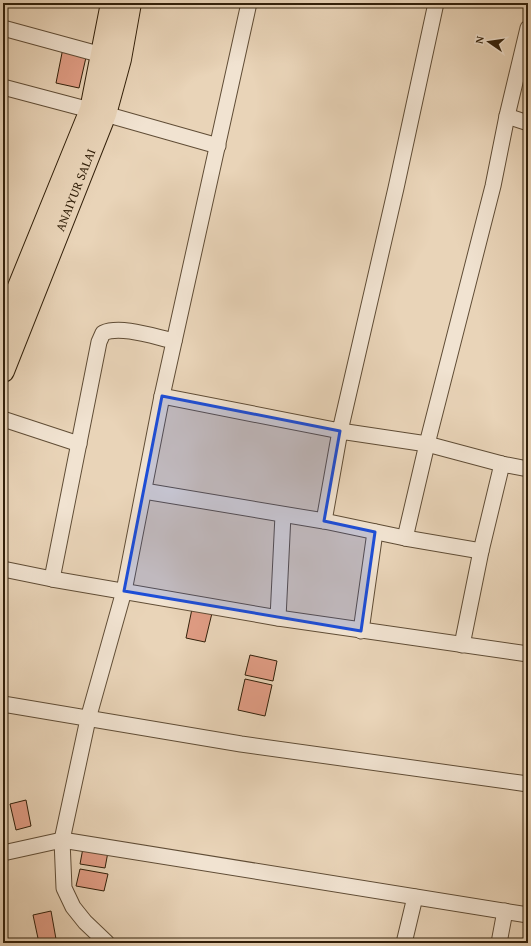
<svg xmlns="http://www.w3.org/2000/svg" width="531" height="946" viewBox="0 0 531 946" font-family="'Gentium Book Plus',serif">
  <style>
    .building { fill: #e19d85; stroke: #32200a }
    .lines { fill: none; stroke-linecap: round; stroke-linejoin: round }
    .minor-casing { stroke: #604d36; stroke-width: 17 }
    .primary-casing { stroke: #32200a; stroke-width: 24 }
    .minor { stroke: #f1e3d1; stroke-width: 15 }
    .primary { stroke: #e9d4b8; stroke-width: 22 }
    .marked { fill: #1d4ed8; fill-opacity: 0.2; stroke: #1d4ed8; stroke-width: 3; stroke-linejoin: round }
    .labels { text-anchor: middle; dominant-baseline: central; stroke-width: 3.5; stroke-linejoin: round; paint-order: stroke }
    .street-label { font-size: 13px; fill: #32200a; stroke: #f1e3d1 }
  </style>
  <rect width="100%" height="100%" fill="#e9d4b8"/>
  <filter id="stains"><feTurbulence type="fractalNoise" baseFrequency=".005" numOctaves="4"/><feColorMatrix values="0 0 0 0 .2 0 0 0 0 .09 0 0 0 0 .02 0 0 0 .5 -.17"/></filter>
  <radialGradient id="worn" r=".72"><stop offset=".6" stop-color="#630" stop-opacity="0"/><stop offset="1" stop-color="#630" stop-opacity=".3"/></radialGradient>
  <!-- building -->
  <g class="building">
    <polygon points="63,48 87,53 79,88 56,83"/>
    <polygon points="193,604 213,609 205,642 186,638"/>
    <polygon points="250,655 277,661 273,681 245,675"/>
    <polygon points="245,679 272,685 265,716 238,710"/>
    <polygon points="26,800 31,826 16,830 10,804"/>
    <polygon points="83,848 108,852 105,868 80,864"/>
    <polygon points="80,869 108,874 104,891 76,886"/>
    <polygon points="51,911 56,939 39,943 33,915"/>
  </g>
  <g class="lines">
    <!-- minor casing -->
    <g class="minor-casing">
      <g id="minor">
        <polyline points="3,28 102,55"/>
        <polyline points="3,87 105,114 218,146"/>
        <polyline points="507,116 528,123"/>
        <polyline points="162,396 340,431 396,188 436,3"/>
        <polyline points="3,419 79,444"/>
        <polyline points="144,491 324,521 405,538 481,551"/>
        <polyline points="324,521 340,431 427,444 502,464 528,469"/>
        <polyline points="405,538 427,444 493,186 507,116 528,28"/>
        <polyline points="3,569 52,579 278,618 528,654"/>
        <path d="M52,579L99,342L103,333C121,325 155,337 174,341"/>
        <polyline points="278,618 283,515"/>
        <polyline points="361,631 375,532"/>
        <polyline points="462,645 481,551 502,464"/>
        <polyline points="3,704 241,744 528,784"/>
        <polyline points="3,853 62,840 528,915"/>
        <polyline points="107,943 85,922 73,907 64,888 62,840 88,719 124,591 162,396 249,3"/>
        <polyline points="404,943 415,897"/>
        <polyline points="499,943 505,911"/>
      </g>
    </g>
    <!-- primary casing -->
    <g class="primary-casing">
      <g id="primary">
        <polyline points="3,326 91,110 112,3"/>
        <path id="s1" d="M3,371L105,114L120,59L130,3"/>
      </g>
    </g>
    <!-- minor -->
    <use href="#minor" class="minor"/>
    <!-- primary -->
    <use href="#primary" class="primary"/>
  </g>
  <!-- marked area -->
  <path class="marked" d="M162,396L340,431L324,521L375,532L361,631L124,591Z"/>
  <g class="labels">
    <!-- street labels -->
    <g class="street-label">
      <text stroke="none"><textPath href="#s1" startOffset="195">ANAIYUR SALAI</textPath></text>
    </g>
  </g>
  <!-- margin -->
  <rect width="531" height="946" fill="none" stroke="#e9d4b8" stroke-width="16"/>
  <rect x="4" y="4" width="523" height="938" fill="none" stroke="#32200a" stroke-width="2"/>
  <rect x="8" y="8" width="515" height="930" fill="none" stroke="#32200a"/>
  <!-- north arrow -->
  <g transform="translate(489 42) rotate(283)" stroke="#f1e3d1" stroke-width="3" paint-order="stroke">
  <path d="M0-3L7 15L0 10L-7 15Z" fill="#32200a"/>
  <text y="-6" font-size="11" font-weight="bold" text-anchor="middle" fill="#32200a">N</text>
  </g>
  <rect width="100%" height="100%" filter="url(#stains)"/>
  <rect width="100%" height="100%" fill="url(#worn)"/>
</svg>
